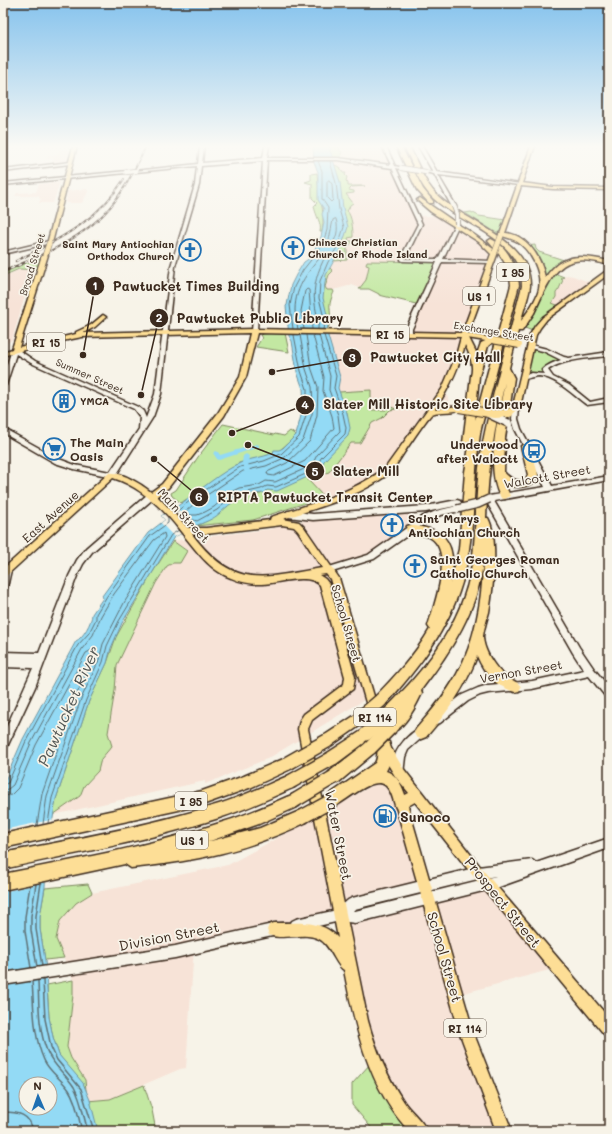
<svg xmlns="http://www.w3.org/2000/svg" width="612" height="1134" viewBox="0 0 612 1134" font-family="Mali,sans-serif">
  <style>
    .built { fill: #f7e3d7 }
    .green { fill: #c3e8a2; stroke: #7f8960 }
    .water { fill: #93daf5; stroke: #70949f; fill-rule: evenodd }
    .pier { fill: #f7f3e8 }
    .lines { fill: none; stroke-linecap: round; stroke-linejoin: round }
    .shore-far1 { stroke: #5e7074; stroke-width: 1 }
    .shore { stroke: #5e7074; stroke-width: 1.5 }
    .canal { fill: #93daf5; fill-rule: evenodd }
    .secondary-casing { stroke: #3b2a1e; stroke-width: 3 }
    .primary-casing { stroke: #3b2a1e; stroke-width: 3 }
    .highway-casing { stroke: #3b2a1e; stroke-width: 3 }
    .secondary { fill: #f7f3e8; fill-rule: evenodd }
    .primary { fill: #fdde96; fill-rule: evenodd }
    .highway { fill: #fdde96; fill-rule: evenodd }
    .rail-far1-casing { stroke: #3b2a1e; stroke-width: 2 }
    .rail-casing { stroke: #3b2a1e; stroke-width: 2.5 }
    .rail-far1 { stroke: #f7f3e8; stroke-width: 1; stroke-dasharray: 3; stroke-linecap: butt }
    .rail { stroke: #f7f3e8; stroke-width: 1.5; stroke-dasharray: 4; stroke-linecap: butt }
    .secondary-bridge-far1-casing { stroke: #3b2a1e; stroke-width: 6; stroke-linecap: butt }
    .secondary-bridge-casing { stroke: #3b2a1e; stroke-width: 10; stroke-linecap: butt }
    .primary-bridge-far2-casing { stroke: #3b2a1e; stroke-width: 6; stroke-linecap: butt }
    .primary-bridge-far1-casing { stroke: #3b2a1e; stroke-width: 8; stroke-linecap: butt }
    .primary-bridge-casing { stroke: #3b2a1e; stroke-width: 10; stroke-linecap: butt }
    .highway-bridge-casing { stroke: #3b2a1e; stroke-width: 16; stroke-linecap: butt }
    .secondary-bridge-far1 { stroke: #f7f3e8; stroke-width: 4.5 }
    .secondary-bridge { stroke: #f7f3e8; stroke-width: 7 }
    .primary-bridge-far2 { stroke: #fdde96; stroke-width: 5 }
    .primary-bridge-far1 { stroke: #fdde96; stroke-width: 6 }
    .primary-bridge { stroke: #fdde96; stroke-width: 8 }
    .highway-bridge { stroke: #fdde96; stroke-width: 13 }
    .labels { text-anchor: middle; dominant-baseline: central; stroke-width: 3.5; stroke-linejoin: round; paint-order: stroke }
    .far-poi-label { font-size: 10px; font-weight: bold; fill: #3b2a1e; stroke: #f7f3e8; text-anchor: start }
    .far-street-label { font-size: 10px; fill: #3b2a1e; stroke: #f7f3e8 }
    .shield { fill: #f7f3e8; stroke: #73665b; stroke-width: 1 }
    .shield-label { font-size: 11px; font-weight: bold; fill: #3b2a1e }
    .poi-label { font-size: 12px; font-weight: bold; fill: #3b2a1e; stroke: #f7f3e8; text-anchor: start }
    .street-label { font-size: 12px; fill: #3b2a1e; stroke: #f7f3e8 }
    .near-poi-label { font-size: 14px; font-weight: bold; fill: #3b2a1e; stroke: #f7f3e8; text-anchor: start }
    .near-street-label { font-size: 14px; fill: #3b2a1e; stroke: #f7f3e8 }
    .near-water-label { font-size: 16px; font-style: italic; fill: #515654; stroke: #f7f3e8 }
    .leader { fill: none; stroke: #3b2a1e; stroke-width: 1.5 }
    .callout-dot { fill: #3b2a1e; stroke: #f7f3e8; stroke-width: 1.5 }
    .mark-label { font-size: 12px; text-anchor: middle; font-weight: bold; fill: #fff }
    .callout-label { font-size: 13px; text-anchor: middle; font-weight: bold; fill: #3b2a1e; stroke: #f7f3e8; stroke-width: 3.5; stroke-linejoin: round; paint-order: stroke }
  </style>
  <rect width="100%" height="100%" fill="#f7f3e8"/>
  <filter id="ink" filterUnits="userSpaceOnUse"><feTurbulence type="fractalNoise" baseFrequency=".025" numOctaves="2"/><feDisplacementMap in="SourceGraphic" scale="8" xChannelSelector="R" yChannelSelector="G"/><feConvolveMatrix kernelMatrix="1 2 1 2 8 2 1 2 1" color-interpolation-filters="sRGB"/></filter>
  <g filter="url(#ink)">
    <!-- built -->
    <g class="built">
      <polygon points="385,146 418,216 430,216 436,214 457,225 495,253 446,391 449,403 457,408 435,413 432,416 388,472 315,506 298,482 329,472 351,443 360,443 372,423 382,418 390,410 395,409 389,405 387,401 386,410 371,410 371,390 339,392 333,378 325,334 405,335 420,306 369,265 366,280 360,288 352,285 333,290 327,290 325,287 329,275 333,271 330,268 334,261 347,260 347,248 353,241 349,241 348,237 353,237 353,230 351,218 346,211 353,203 346,194 350,191 349,189 352,187 365,187 348,186 344,175 346,173 343,173 334,165 333,161 341,155 337,147"/>
      <polygon points="70,149 67,163 52,164 53,158 47,159 48,156 58,155 59,150"/>
      <polygon points="60,182 53,203 39,203 41,199 39,198 39,196 15,196 17,193 36,192 39,184"/>
      <polygon points="87,189 88,192 82,203 66,203 67,191"/>
      <polygon points="34,265 12,340 3,345 3,277 26,266"/>
      <polygon points="567,275 573,276 594,284 562,307 552,303 554,301 556,293 560,287 561,279"/>
      <polygon points="408,513 416,519 418,526 368,559 330,570 369,697 269,758 205,784 205,781 53,815 80,796 84,786 98,771 101,759 112,746 108,733 115,690 117,665 156,583 167,566 173,563 187,550 173,541 270,529 310,519"/>
      <polygon points="389,761 418,794 402,805 430,902 486,888 553,969 457,995 504,1131 421,1131 377,1067 342,912 194,947 186,1068 180,1069 110,1099 87,1101 85,1080 71,1058 67,1047 73,995 73,980 56,939 60,921 76,903 92,893 228,865 377,783"/>
    </g>
    <!-- green -->
    <g class="green">
      <path d="M325,146L340,147L339,150L342,152L341,154L342,159H335L333,162L334,165L340,167L343,173H346L345,175L347,177L346,181L348,183V186H365L352,187L349,190L354,191V193L346,194L353,203L350,205L349,208L347,211C352,216 353,229 353,237L348,238L349,241H353L347,248V260L334,261Z"/>
      <path d="M317,173C318,193 326,212 322,232H320C322,223 316,217 314,206L317,203L312,198V184L305,182L311,180V174Z"/>
      <polygon points="471,212 479,216 506,220 500,235 465,213"/>
      <polygon points="535,245 536,249 539,252 567,261 554,273 564,277 561,279 563,280 559,289 556,293 556,297 552,303 562,307 548,318 535,332 525,328 547,287 545,280 525,246"/>
      <polygon points="36,257 44,257 40,270 19,269 3,276 3,271"/>
      <polygon points="367,261 439,262 420,305 379,295 379,294 369,289 359,289 366,280 369,266 366,265"/>
      <path d="M330,268L333,271L329,275L325,287L327,290H333L334,292C332,296 329,304 330,308C330,314 332,322 328,328V333L319,285L328,269Z"/>
      <polygon points="266,333 285,333 289,352 256,347 262,338 260,335"/>
      <polygon points="531,348 542,349 567,361 548,368 546,374 525,377"/>
      <path d="M371,390V410H386L387,400L389,406L396,409L390,410L382,418L372,423L360,443H351L329,472L309,478L308,480L324,497L253,520L195,526C201,524 207,521 212,518C230,505 237,494 261,494L339,392Z"/>
      <polygon points="223,424 274,435 275,434 284,436 290,431 296,435 288,443 279,451 263,457 239,463 181,503 172,496 171,493 176,490 198,457"/>
      <polygon points="173,541 187,551 180,563 173,563 167,566 156,583 117,665 115,690 108,733 112,746 101,759 98,771 84,786 80,796 53,815 56,799 89,701 107,663 116,637 151,575"/>
      <polygon points="88,884 92,893 76,903 60,921 56,939 64,958 45,960 40,929 40,916 45,888"/>
      <polygon points="73,980 73,995 67,1047 71,1058 85,1080 87,1101 110,1099 144,1085 152,1110 156,1131 82,1131 66,1065 59,1055 53,1037 49,1017 47,985"/>
      <polygon points="371,1063 421,1131 374,1131 352,1105 352,1084"/>
    </g>
    <!-- water -->
    <path class="water" d="M313,146H330V150L340,182L343,208L348,227L341,248L326,275L323,298L329,323L327,329L328,336L340,377L338,388L347,413L350,428L348,436L324,461L321,468L314,474L277,491L267,490L265,493C241,494 237,498 220,513C214,519 203,523 195,526L192,523L186,526L189,530L174,537L122,623L111,648L107,663L89,701L56,799L46,863L45,887L40,916V929L45,960L49,1017L53,1037L59,1055L83,1083L90,1100L98,1131H19L17,1128L3,1127V785L23,739L76,641C83,638 92,622 92,614L103,598L102,596L148,533L165,520L161,516C188,502 211,478 238,464C249,458 262,458 273,453L274,450H279L283,448L296,435L304,404L303,389L297,372L292,341L289,336L286,306L287,305L291,285L296,275L304,262L310,258L321,237L324,222L322,214L324,209L318,200V172L314,162ZM26,1084H50V1108H26Z"/>
    <!-- pier -->
    <g class="pier">
      <polygon points="177,508 192,523 186,526 189,530 174,537 161,523 165,520 161,516"/>
      <polygon points="55,819 48,863 47,882 3,892 3,830"/>
    </g>
    <g class="lines">
      <!-- shore-far1 -->
      <g class="shore-far1">
        <polygon points="329,180 332,184 333,200 331,202 327,198 327,182"/>
        <path d="M336,219C339,229 337,240 329,247L328,245L333,220Z"/>
        <polyline points="293,329 290,305 294,287 303,270 322,246 327,230 328,208 322,199 322,171 318,161"/>
        <path d="M298,329C297,323 295,316 295,310C295,286 310,269 325,252L326,255C318,270 312,287 315,304C316,313 319,320 318,329"/>
        <polyline points="304,329 301,311 305,291 307,289 309,290 312,329"/>
        <polyline points="323,329 325,322 319,298 320,281 328,262 338,246 344,227 339,209 336,183 330,161"/>
        <polyline points="300,335 306,369 312,387 313,404 312,414 303,440 284,458 266,466 243,471 195,503 185,512 186,515 197,515 205,512 214,507 231,492 239,488 259,485 266,481 275,482 302,470 313,463 317,455 340,431 338,415 329,390 330,376 319,335"/>
        <polyline points="306,335 311,367 318,387 317,415 310,441 287,463 267,472 268,475 274,476 305,461 334,428 332,416 323,391 324,377 313,335"/>
        <polyline points="175,513 192,499 240,467 264,461 281,454 299,437 307,412 307,389 301,371 294,335"/>
        <polyline points="184,523 191,519 197,521 217,510 235,495 261,489 267,486 276,487 308,473 317,466 321,458 345,434 346,428 343,414 334,388 336,376 324,335"/>
        <polyline points="3,785 8,783 26,741 78,645 89,633 96,619 96,614 107,596 150,536 168,523 168,518"/>
        <polyline points="3,790 8,789 13,785 31,743 82,649 93,635 101,616 114,594 154,540 164,533 165,537 124,603 103,644 99,660 81,699 47,796 43,824"/>
        <polyline points="3,796 11,795 18,788 36,745 86,653 94,649 93,658 76,696 42,794 37,825"/>
        <polyline points="48,823 52,798 86,700 103,662 107,646 119,621 171,535 179,530"/>
      </g>
      <!-- shore -->
      <g class="shore">
        <polyline points="37,826 37,824"/>
        <polyline points="41,883 36,916 36,929 42,966"/>
        <polyline points="36,884 31,916 31,930 37,967"/>
        <polyline points="30,885 25,917 25,931 31,968"/>
        <polyline points="43,980 45,1019 51,1047 57,1060 81,1089 94,1131"/>
        <path d="M32,981C34,1007 33,1036 44,1060C49,1072 62,1079 69,1090C77,1102 78,1117 82,1131"/>
        <path d="M38,981C39,1004 38,1029 47,1051C53,1066 66,1074 74,1087C82,1101 83,1116 88,1131"/>
        <path d="M3,1112C18,1112 30,1114 33,1131"/>
      </g>
      <!-- canal -->
      <g class="canal">
        <polygon points="257,444 259,445 259,447 219,460 217,459 213,453 216,451 218,452 220,455"/>
        <polygon points="246,454 249,456 248,463 250,471 247,473 244,471 242,463 243,456"/>
      </g>
      <!-- secondary casing -->
      <g class="secondary-casing">
        <g id="secondary">
          <polygon points="200,146 204,146 202,163 263,158 265,146 269,146 267,158 338,158 391,165 382,146 386,146 395,166 403,168 401,169 396,168 422,224 405,259 438,259 455,224 457,223 459,224 443,259 491,261 493,262 491,263 442,262 412,329 412,334 407,335 406,329 437,262 403,261 401,260 401,257 418,224 392,168 338,160 267,160 257,331 252,332 263,161 201,166 199,185 175,266 161,394 153,417 115,477 112,477 74,469 55,463 3,433 3,428 59,459 75,465 110,472 139,429 140,417 134,409 31,363 16,354 6,385 3,387 3,375 12,350 17,349 35,361 138,407 143,411 146,418 155,394 171,266 195,185 197,166 136,172 134,171 198,164"/>
          <polygon points="418,146 422,146 437,172 521,184 519,185 438,175 456,206 452,207 434,174 424,172 426,171 433,172"/>
          <polygon points="71,162 70,164 3,172 3,170"/>
          <polygon points="127,171 126,173 3,185 3,183"/>
          <polygon points="49,241 51,242 51,243 3,254 3,252"/>
          <path d="M531,345L547,349L564,357L569,358L609,352V356C591,358 563,359 548,370L553,377L569,385L590,402L609,398V402L587,405C573,395 557,378 539,376C532,376 527,380 521,379V377L531,373L545,374L542,370C547,365 554,362 561,360L543,351L529,348V346Z"/>
          <polygon points="516,405 519,407 518,419 521,429 552,486 609,476 609,480 494,501 579,647 594,669 609,687 609,698 606,697 589,676 532,689 488,693 480,695 468,701 440,723 437,724 434,723 432,720 434,717 462,695 478,688 488,685 532,681 584,670 573,653 485,499 489,496 545,487 515,429 512,419 513,407"/>
          <polygon points="151,493 155,496 154,498 92,552 83,564 77,576 35,687 6,749 3,751 3,735 33,668 3,667 3,652 39,653 69,576 77,560 86,548 148,494"/>
          <polygon points="457,500 460,501 461,503 460,505 426,512 313,520 288,517 284,514 288,511 313,514 426,506"/>
          <polygon points="457,506 460,507 461,509 460,511 441,515 428,521 374,559 329,573 326,572 325,570 326,568 368,555 422,517 436,511"/>
          <polygon points="7,567 10,568 11,570 7,588 6,590 3,591 3,570"/>
          <path d="M423,727L426,728L428,731L426,734L408,750L405,757L403,774L399,776L395,774C387,756 407,733 423,727Z"/>
          <path d="M609,838V848L499,887L355,923L340,921L296,931L292,929L290,925L292,921L296,919L337,910L348,900L352,898L478,867L532,860L536,863ZM496,876L355,911H353L355,909L478,879Z"/>
          <polygon points="277,923 281,925 283,929 281,933 277,935 175,958 3,985 3,973 175,946"/>
        </g>
      </g>
      <!-- primary casing -->
      <g class="primary-casing">
        <g id="primary">
          <polygon points="73,146 77,146 52,243 47,244"/>
          <polygon points="531,146 535,146 522,183 553,187 609,188 609,190 553,189 521,186 504,236 499,237"/>
          <path d="M457,224C472,231 485,244 498,252L468,334L492,338L495,340L492,342L467,338C460,365 451,386 435,409L459,406L463,408C455,414 441,410 432,414C427,417 398,462 392,471C362,496 320,507 283,519L299,522L304,527L339,578L384,730L383,733L379,735L375,733L374,730L330,579L326,574L319,575L325,579L329,584L355,677L353,689L312,720L308,729L368,1021C376,1050 387,1077 404,1102C411,1112 422,1120 427,1131H409C368,1087 355,1027 344,970C336,966 331,945 319,939C304,931 285,941 269,935L267,930L269,925L274,923C297,923 322,919 338,938L298,729L300,720L304,714L344,684L345,677L320,585C308,572 277,584 261,584C250,584 240,582 231,578C209,570 196,550 182,533C165,510 141,487 113,478L6,576L3,577V569L109,473C121,471 142,485 151,492L162,484L218,413L240,377L250,333L82,337L38,346L3,356V352L12,349L42,255L45,253L48,255L19,347L76,334V332L91,325L103,315L106,317L95,327L83,333L254,329L462,333L491,254L479,242L455,227V225ZM257,333L461,337L456,356L442,389L386,467C354,493 310,504 271,517L270,520L206,528H188L157,496L168,488L224,416L246,377ZM282,525L294,527L298,531L322,568C262,578 234,590 192,534H206Z"/>
          <polygon points="609,269 609,274 547,319 540,328 536,335 520,407 512,415 506,415 506,411 513,406 530,335 535,326 543,317"/>
          <polygon points="385,744 389,745 403,768 482,869 609,1018 609,1036 604,1034 474,877 415,802 408,806 474,1034 512,1131 496,1131 460,1034 395,803 397,799 409,793 395,776 381,753 379,749 381,745"/>
        </g>
      </g>
      <!-- highway casing -->
      <g class="highway-casing">
        <g id="highway">
          <polygon points="396,146 401,146 423,189 433,201 433,203 429,203 417,190"/>
          <path d="M404,146H409C418,163 424,183 438,196C466,223 531,239 530,286C529,297 523,310 521,321C527,313 537,299 539,289C542,272 531,250 516,241C510,238 505,237 499,235V233C524,230 542,257 545,278C562,252 582,255 609,261V265C598,262 587,259 575,261C553,264 543,295 534,313C530,319 526,325 522,331H518L509,368L514,378L505,438L504,472C510,479 517,483 526,479L528,475L521,446L526,443L531,446L538,475L533,483C524,488 515,488 505,484L510,496L505,499L501,498C484,469 499,415 505,382C494,427 488,471 486,518H488C499,538 493,589 489,612C487,619 484,628 483,636C483,649 494,667 504,675C510,680 518,681 521,687L519,691L515,692C496,686 485,675 477,656C466,687 447,713 426,737L421,739L416,737L414,733L416,729C431,712 446,694 457,674C475,642 483,597 483,560C480,607 449,654 421,690L422,693C416,706 405,728 391,733L386,731L384,727L385,725L378,724L376,720L378,716C421,675 463,626 472,564C477,528 475,490 481,453C491,396 508,341 522,286C522,280 521,273 519,268C505,233 460,223 434,199C419,186 413,164 404,146Z"/>
          <polygon points="420,198 459,225 459,227 455,227 431,212 418,201 417,200"/>
          <path d="M491,239C508,246 517,268 519,285C510,318 502,351 493,385C489,401 483,418 480,434C474,472 475,511 469,549C461,613 427,658 385,705L380,707L375,705L374,701L375,697C395,676 415,655 430,629L428,626C434,605 454,553 431,538C424,534 415,534 407,532L406,529L407,526L411,525C420,527 430,528 438,532C455,543 454,567 450,584L459,549L465,472L469,446L465,445L463,443L471,376C475,362 467,348 460,336L461,334H467L477,354L481,343L492,338L496,340L488,346L479,376L475,420L511,285C510,265 500,255 488,241Z"/>
          <polygon points="360,712 365,714 367,718 365,722 332,745 327,747 322,745 320,741 322,737"/>
          <polygon points="366,728 371,730 373,734 371,738 336,764 331,765 326,764 324,759 326,754"/>
          <path d="M384,740L389,742C393,752 391,762 386,771C400,776 403,789 408,803L406,808L401,810L396,808C393,801 392,790 385,785C373,776 346,801 335,806L330,804L328,799L330,794L375,763C379,757 376,749 379,742Z"/>
          <polygon points="370,742 375,744 377,748 375,752 339,782 334,784 329,782 327,777 329,772 365,744"/>
          <polygon points="288,757 293,758 295,763 293,768 252,787 202,805 3,848 3,834 202,791 244,776"/>
          <path d="M290,775L295,777L297,782L295,787C270,798 245,810 219,818C148,841 75,853 3,869V853C75,839 149,826 219,804C244,796 266,785 290,775Z"/>
          <path d="M294,794L299,796L301,801L299,806L259,824L207,842L260,828L302,810L307,812L309,817L307,822C248,851 196,861 131,868L125,864L3,890V874C77,859 151,846 223,822C247,815 270,804 294,794Z"/>
        </g>
      </g>
      <!-- secondary -->
      <use href="#secondary" class="secondary"/>
      <!-- primary -->
      <use href="#primary" class="primary"/>
      <!-- highway -->
      <use href="#highway" class="highway"/>
      <!-- rail-far1 casing -->
      <g class="rail-far1-casing">
        <g id="rail-far1">
          <path d="M24,257C64,237 100,218 124,179"/>
          <path d="M38,257C98,229 119,206 146,146"/>
        </g>
      </g>
      <!-- rail casing -->
      <g class="rail-casing">
        <g id="rail">
          <polyline points="16,261 26,256"/>
          <polyline points="3,272 40,256"/>
        </g>
      </g>
      <!-- rail-far1 -->
      <use href="#rail-far1" class="rail-far1"/>
      <!-- rail -->
      <use href="#rail" class="rail"/>
      <!-- secondary-bridge-far1 casing -->
      <g class="secondary-bridge-far1-casing">
        <g id="secondary-bridge-far1">
          <polyline points="401,168 426,172"/>
          <polyline points="126,172 136,171"/>
          <polyline points="454,206 457,214 457,224"/>
        </g>
      </g>
      <!-- secondary-bridge casing -->
      <g class="secondary-bridge-casing">
        <g id="secondary-bridge">
          <polyline points="489,414 508,423"/>
          <polyline points="457,509 478,504 489,499"/>
        </g>
      </g>
      <!-- primary-bridge-far2 casing -->
      <g class="primary-bridge-far2-casing">
        <g id="primary-bridge-far2">
          <polyline points="495,252 501,236"/>
          <polyline points="45,255 49,243"/>
        </g>
      </g>
      <!-- primary-bridge-far1 casing -->
      <g class="primary-bridge-far1-casing">
        <polyline id="primary-bridge-far1" points="492,340 519,345"/>
      </g>
      <!-- primary-bridge casing -->
      <g class="primary-bridge-casing">
        <polyline id="primary-bridge" points="459,408 495,414 509,413"/>
      </g>
      <!-- highway-bridge casing -->
      <g class="highway-bridge-casing">
        <g id="highway-bridge">
          <polyline points="360,718 380,701"/>
          <polyline points="366,734 383,720"/>
          <polyline points="370,748 391,727"/>
          <polyline points="288,763 327,741"/>
          <polyline points="290,782 331,759"/>
          <polyline points="294,801 334,777"/>
          <polyline points="302,817 335,799"/>
        </g>
      </g>
      <!-- secondary-bridge-far1 -->
      <use href="#secondary-bridge-far1" class="secondary-bridge-far1"/>
      <!-- secondary-bridge -->
      <use href="#secondary-bridge" class="secondary-bridge"/>
      <!-- primary-bridge-far2 -->
      <use href="#primary-bridge-far2" class="primary-bridge-far2"/>
      <!-- primary-bridge-far1 -->
      <use href="#primary-bridge-far1" class="primary-bridge-far1"/>
      <!-- primary-bridge -->
      <use href="#primary-bridge" class="primary-bridge"/>
      <!-- highway-bridge -->
      <use href="#highway-bridge" class="highway-bridge"/>
    </g>
  </g>
  <!-- sky -->
  <linearGradient id="sky" x2="0" y2="1"><stop stop-color="#86c3ed"/><stop offset="0.48" stop-color="#fbfaf5"/><stop offset="1" stop-color="#fbfaf5" stop-opacity="0"/></linearGradient>
  <rect width="612" height="305" fill="url(#sky)"/>
  <!-- icons -->
  <defs>
    <g id="church-ring" transform="scale(1.15)"><circle r="9.5" fill="#f7f3e8" stroke="#1f6fb2" stroke-width="1.5"/><path d="M-1.2-6h2.4v3.5h3.3v2.4h-3.3V6h-2.4V-.1h-3.3v-2.4h3.3Z" fill="#1f6fb2"/></g>
    <g id="building-ring" transform="scale(1.15)"><circle r="9.5" fill="#f7f3e8" stroke="#1f6fb2" stroke-width="1.5"/><path d="M-4-6H4V6H1V3H-1V6H-4ZM-2.5-4.3h1.7v1.8h-1.7ZM.8-4.3h1.7v1.8H.8ZM-2.5-1h1.7V.8h-1.7ZM.8-1h1.7V.8H.8Z" fill="#1f6fb2"/></g>
    <g id="supermarket-ring" transform="scale(1.15)"><circle r="9.5" fill="#f7f3e8" stroke="#1f6fb2" stroke-width="1.5"/><path d="M-6-5.5h2.5l.6 2H6L4.5 2H-2.5L-4.4-4H-6ZM-1.5 3.2a1.3 1.3 0 1 0 .1 0ZM3 3.2a1.3 1.3 0 1 0 .1 0Z" fill="#1f6fb2"/></g>
    <g id="bus-ring" transform="scale(1.15)"><circle r="9.5" fill="#f7f3e8" stroke="#1f6fb2" stroke-width="1.5"/><path d="M-5-6H5V4H4V6H2V4H-2V6H-4V4H-5ZM-3.5-4V0h7V-4ZM-3.5 1.2v1.5H-2V1.2ZM2 1.2v1.5H3.5V1.2Z" fill="#1f6fb2"/></g>
    <g id="fuel-ring" transform="scale(1.15)"><circle r="9.5" fill="#f7f3e8" stroke="#1f6fb2" stroke-width="1.5"/><path d="M-5.5-6h7V0h2V4h1.3V-2.5L3-4.5l.8-.8L6-3V5H2.5V1h-1V6h-7ZM-4.2-4.7v3.2H.2V-4.7Z" fill="#1f6fb2"/></g>
  </defs>
  <g fill-rule="evenodd">
    <use href="#church-ring" x="293" y="248"/>
    <use href="#church-ring" x="190" y="250"/>
    <use href="#building-ring" x="64" y="401"/>
    <use href="#supermarket-ring" x="54" y="449"/>
    <use href="#bus-ring" x="534" y="451"/>
    <use href="#church-ring" x="392" y="525"/>
    <use href="#church-ring" x="415" y="566"/>
    <use href="#fuel-ring" x="385" y="816"/>
  </g>
  <g class="labels">
    <!-- far-poi labels -->
    <g class="far-poi-label">
      <text x="308" y="242">Chinese Christian<tspan x="308" dy="12">Church of Rhode Island</tspan></text>
      <text x="174" y="244" text-anchor="end">Saint Mary Antiochian<tspan x="174" dy="12">Orthodox Church</tspan></text>
      <text x="80" y="401">YMCA</text>
    </g>
    <!-- far-street labels -->
    <g class="far-street-label">
      <text transform="translate(32 264) rotate(-73)">Broad Street</text>
      <text transform="translate(494 331) rotate(9)">Exchange Street</text>
      <text transform="translate(90 376) rotate(24)">Summer Street</text>
    </g>
    <!-- shield labels -->
    <g class="shield">
      <rect x="497" y="263" width="32" height="18" rx="3"/>
      <rect x="463" y="287" width="32" height="18" rx="3"/>
      <rect x="371" y="325" width="38" height="18" rx="3"/>
      <rect x="27" y="333" width="38" height="18" rx="3"/>
      <rect x="354" y="708" width="42" height="18" rx="3"/>
      <rect x="175" y="792" width="32" height="18" rx="3"/>
      <rect x="176" y="831" width="32" height="18" rx="3"/>
      <rect x="444" y="1019" width="42" height="18" rx="3"/>
    </g>
    <g class="shield-label">
      <text x="513" y="272">I 95</text>
      <text x="479" y="296">US 1</text>
      <text x="390" y="334">RI 15</text>
      <text x="46" y="342">RI 15</text>
      <text x="375" y="717">RI 114</text>
      <text x="191" y="801">I 95</text>
      <text x="192" y="840">US 1</text>
      <text x="465" y="1028">RI 114</text>
    </g>
    <!-- poi labels -->
    <g class="poi-label">
      <text x="70" y="442">The Main<tspan x="70" dy="14">Oasis</tspan></text>
      <text x="518" y="444" text-anchor="end">Underwood<tspan x="518" dy="14">after Walcott</tspan></text>
      <text x="408" y="518">Saint Marys<tspan x="408" dy="14">Antiochian Church</tspan></text>
      <text x="430" y="559">Saint Georges Roman<tspan x="430" dy="14">Catholic Church</tspan></text>
    </g>
    <!-- street labels -->
    <g class="street-label">
      <text transform="translate(547 476) rotate(-10)">Walcott Street</text>
      <text transform="translate(184 515) rotate(47)">Main Street</text>
      <text transform="translate(50 516) rotate(-42)">East Avenue</text>
      <text transform="translate(347 623) rotate(74)">School Street</text>
      <text transform="translate(521 671) rotate(-10)">Vernon Street</text>
    </g>
    <!-- near-poi labels -->
    <g class="near-poi-label">
      <text x="400" y="816">Sunoco</text>
    </g>
    <!-- near-street labels -->
    <g class="near-street-label">
      <text transform="translate(339 835) rotate(79)">Water Street</text>
      <text transform="translate(503 902) rotate(51)">Prospect Street</text>
      <text transform="translate(169 936) rotate(-11)">Division Street</text>
      <text transform="translate(445 957) rotate(74)">School Street</text>
    </g>
    <!-- near-water labels -->
    <g class="near-water-label">
      <text transform="translate(68 706) rotate(-66)">Pawtucket River</text>
    </g>
  </g>
  <!-- callouts -->
  <path class="leader" d="M83 355L95 286M141 395L159 318M272 372L352 358M232 433L305 405M248 445L315 471M154 459L199 497"/>
  <g class="callout-dot">
    <circle cx="83" cy="355" r="4"/>
    <circle cx="141" cy="395" r="4"/>
    <circle cx="272" cy="372" r="4"/>
    <circle cx="232" cy="433" r="4"/>
    <circle cx="248" cy="445" r="4"/>
    <circle cx="154" cy="459" r="4"/>
    <circle cx="95" cy="286" r="10"/>
    <circle cx="159" cy="318" r="10"/>
    <circle cx="352" cy="358" r="10"/>
    <circle cx="305" cy="405" r="10"/>
    <circle cx="315" cy="471" r="10"/>
    <circle cx="199" cy="497" r="10"/>
  </g>
  <g class="mark-label">
    <text x="95" y="290">1</text>
    <text x="159" y="322">2</text>
    <text x="352" y="362">3</text>
    <text x="305" y="409">4</text>
    <text x="315" y="476">5</text>
    <text x="199" y="501">6</text>
  </g>
  <g class="callout-label">
    <text x="196" y="291">Pawtucket Times Building</text>
    <text x="260" y="323">Pawtucket Public Library</text>
    <text x="435" y="362">Pawtucket City Hall</text>
    <text x="428" y="409">Slater Mill Historic Site Library</text>
    <text x="366" y="476">Slater Mill</text>
    <text x="325" y="502">RIPTA Pawtucket Transit Center</text>
  </g>
  <!-- margin -->
  <rect width="612" height="1134" fill="none" stroke="#f7f3e8" stroke-width="16"/>
  <rect x="8" y="8" width="596" height="1118" fill="none" stroke="#3b2a1e" stroke-width="1.5" filter="url(#ink)"/>
  <!-- north arrow -->
  <g transform="translate(38 1096) rotate(358)"><circle r="19" fill="#f7f3e8" stroke="#aca397"/>
  <path d="M0-3L7 15L0 10L-7 15Z" fill="#1f6fb2"/>
  <text y="-6" font-size="11" font-weight="bold" text-anchor="middle" fill="#3b2a1e">N</text>
  </g>
</svg>
